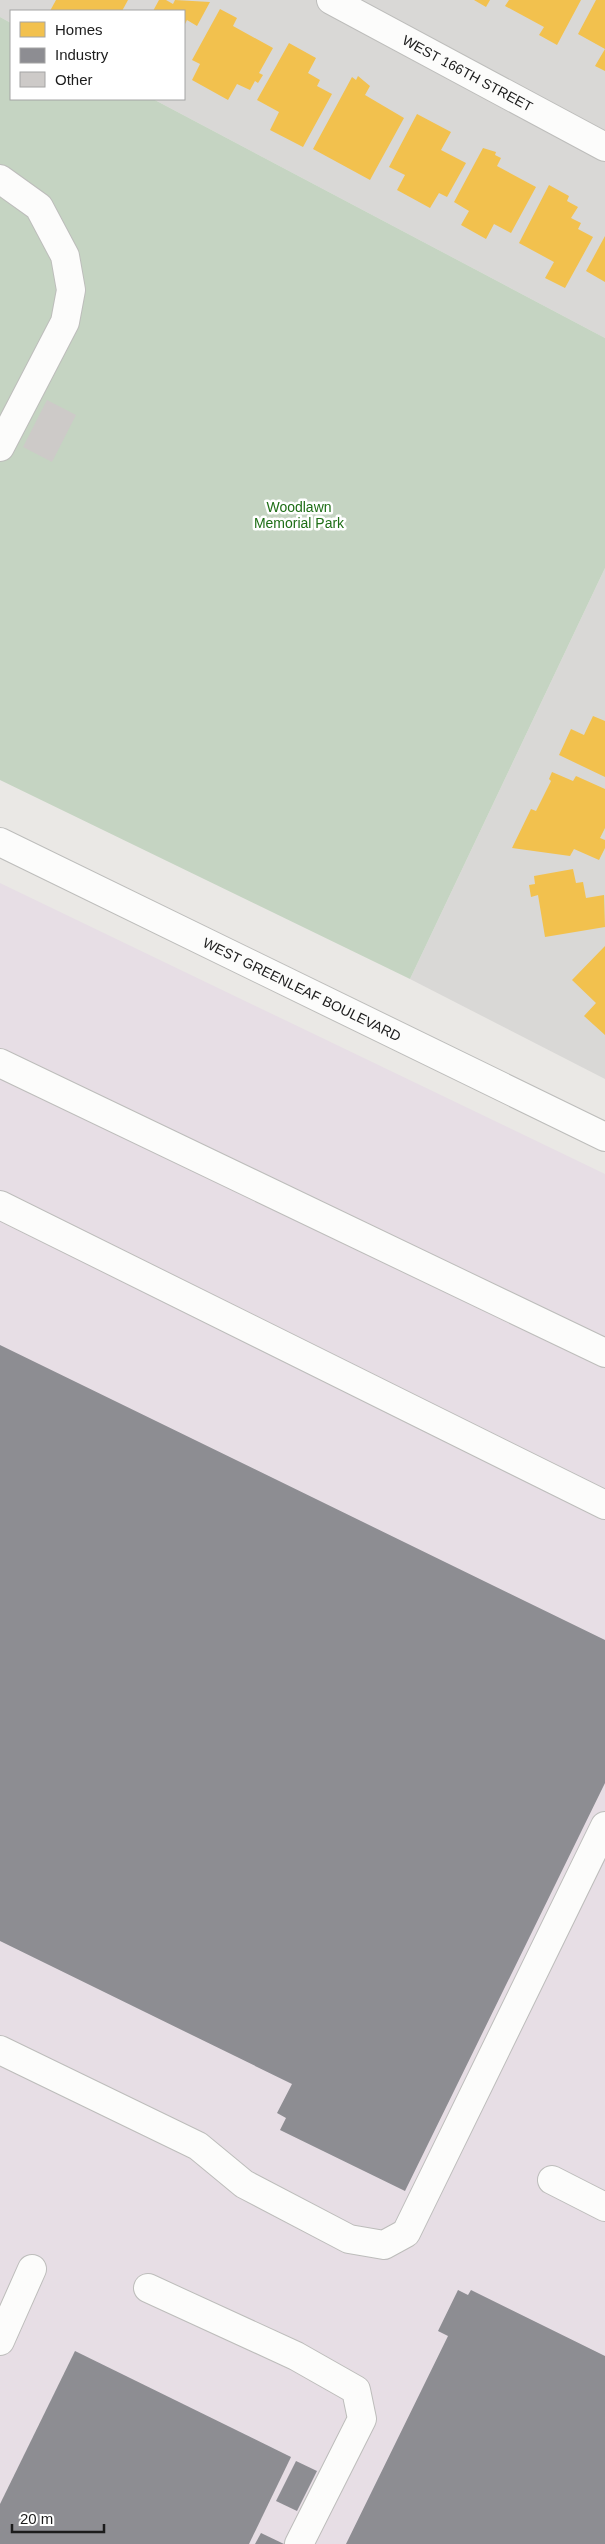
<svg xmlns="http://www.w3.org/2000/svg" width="605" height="2544" viewBox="0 0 605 2544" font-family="Arial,sans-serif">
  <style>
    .residential { fill: #d9d8d6 }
    .industrial { fill: #e7dee5 }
    .cemetery { fill: #c5d4c2 }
    .homes { fill: #f2c14e }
    .industry { fill: #8d8d92 }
    .building { fill: #cdcac8 }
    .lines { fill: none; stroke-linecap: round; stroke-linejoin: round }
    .minor-casing { stroke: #bdbdbb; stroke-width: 30 }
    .minor { stroke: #fcfcfb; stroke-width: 28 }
    .labels { text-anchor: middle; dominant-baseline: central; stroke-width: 5; stroke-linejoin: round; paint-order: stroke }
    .street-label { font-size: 14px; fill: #1c1c1c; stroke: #fff }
    .park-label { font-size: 14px; fill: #1e6e16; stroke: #fff }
  </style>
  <rect width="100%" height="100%" fill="#eae8e5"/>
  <!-- residential -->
  <g class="residential">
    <polygon points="0,0 605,0 605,338 153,99 184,99 184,11 11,11 11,23 0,17"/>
    <polygon points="605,568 605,1079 410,979"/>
  </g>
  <!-- industrial -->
  <polygon class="industrial" points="0,883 605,1174 605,2544 0,2544"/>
  <!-- cemetery -->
  <polygon class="cemetery" points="0,17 11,23 11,99 153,99 605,338 605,568 410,979 0,780"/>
  <!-- homes -->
  <g class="homes">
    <polygon points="56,0 128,0 122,11 50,11"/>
    <polygon points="159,0 166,0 173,4 175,0 210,2 197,26 187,20 184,26 184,11 153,11"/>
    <polygon points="474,0 490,0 486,7"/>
    <polygon points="509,0 581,0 557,45 539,35 544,27 505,6"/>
    <polygon points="596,0 605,0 605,71 595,66 605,49 578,34"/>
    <polygon points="220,9 237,18 233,26 273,48 259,73 263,75 258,83 255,81 250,90 237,84 228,100 192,80 200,64 192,60"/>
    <polygon points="289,43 316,58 308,73 320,80 317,86 332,94 303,147 270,130 279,112 257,100"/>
    <polygon points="358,76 370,86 365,95 404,118 370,180 313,149 352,77 356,80"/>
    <polygon points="417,114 451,132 441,150 466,163 447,197 439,193 430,208 397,190 405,175 389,167"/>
    <polygon points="483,148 496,152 495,155 501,158 497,166 536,187 511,233 494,224 486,239 461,225 469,211 454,202"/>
    <polygon points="549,185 569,196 567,201 578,207 571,218 581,223 578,229 593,237 565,288 545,278 554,262 519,243"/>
    <polygon points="605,236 605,282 586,271"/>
    <polygon points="593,716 605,721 605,777 559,755 571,729 584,735"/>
    <polygon points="552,772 573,781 576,776 605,789 605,828 600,838 605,840 605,848 599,860 574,849 570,856 512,848 531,809 536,811 551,781 549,779"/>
    <polygon points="573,869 576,883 583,882 586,898 604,895 605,927 545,937 538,895 531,897 529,885 535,884 534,876"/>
    <polygon points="605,946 605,1035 584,1016 596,1003 572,980"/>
  </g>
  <!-- industry -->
  <g class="industry">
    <polygon points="0,1345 605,1640 605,1783 405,2191 280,2130 286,2118 277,2113 292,2084 0,1941"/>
    <polygon points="458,2290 468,2295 471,2290 605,2356 605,2544 346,2544 448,2336 438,2331"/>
    <polygon points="75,2351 291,2457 249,2544 0,2544 0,2504"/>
    <polygon points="296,2461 317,2471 297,2511 276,2501"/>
    <polygon points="261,2533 284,2544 255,2544"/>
  </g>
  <!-- building -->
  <polygon class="building" points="47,400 76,415 52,462 23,447"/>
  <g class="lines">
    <!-- minor casing -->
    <g class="minor-casing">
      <g id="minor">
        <path id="s1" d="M331,0L605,147"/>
        <polyline points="0,179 39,207 65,256 71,290 65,322 0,447"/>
        <path id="s2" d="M0,842L605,1137"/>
        <polyline points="0,1063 605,1353"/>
        <polyline points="0,1205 605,1505"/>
        <polyline points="0,2050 198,2146 244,2184 349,2239 384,2245 406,2233 605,1826"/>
        <polyline points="552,2180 605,2207"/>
        <polyline points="148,2288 296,2356 356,2390 362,2419 299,2544"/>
        <polyline points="0,2341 32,2269"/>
      </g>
    </g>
    <!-- minor -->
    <use href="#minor" class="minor"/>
  </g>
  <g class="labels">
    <!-- street labels -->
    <g class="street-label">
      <text stroke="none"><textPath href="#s1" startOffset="155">WEST 166TH STREET</textPath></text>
      <text stroke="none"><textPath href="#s2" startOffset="336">WEST GREENLEAF BOULEVARD</textPath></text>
    </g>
    <!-- park labels -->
    <g class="park-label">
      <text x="299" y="507">Woodlawn<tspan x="299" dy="16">Memorial Park</tspan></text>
    </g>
  </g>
  <!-- legend -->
  <rect x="10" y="10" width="175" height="90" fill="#ffffff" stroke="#a4a4a4"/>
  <rect x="20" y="22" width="25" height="15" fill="#f2c14e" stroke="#a4a4a4"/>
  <text x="55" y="35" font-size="15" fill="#1c1c1c">Homes</text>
  <rect x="20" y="48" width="25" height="15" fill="#8d8d92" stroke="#a4a4a4"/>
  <text x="55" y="60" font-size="15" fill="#1c1c1c">Industry</text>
  <rect x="20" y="72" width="25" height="15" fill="#cdcac8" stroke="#a4a4a4"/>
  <text x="55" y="85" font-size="15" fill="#1c1c1c">Other</text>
  <!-- scale -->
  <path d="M12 2524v8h92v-8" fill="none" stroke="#1c1c1c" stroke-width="2.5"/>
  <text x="20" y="2524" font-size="15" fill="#1c1c1c" stroke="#ffffff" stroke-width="4" paint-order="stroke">20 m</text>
</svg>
